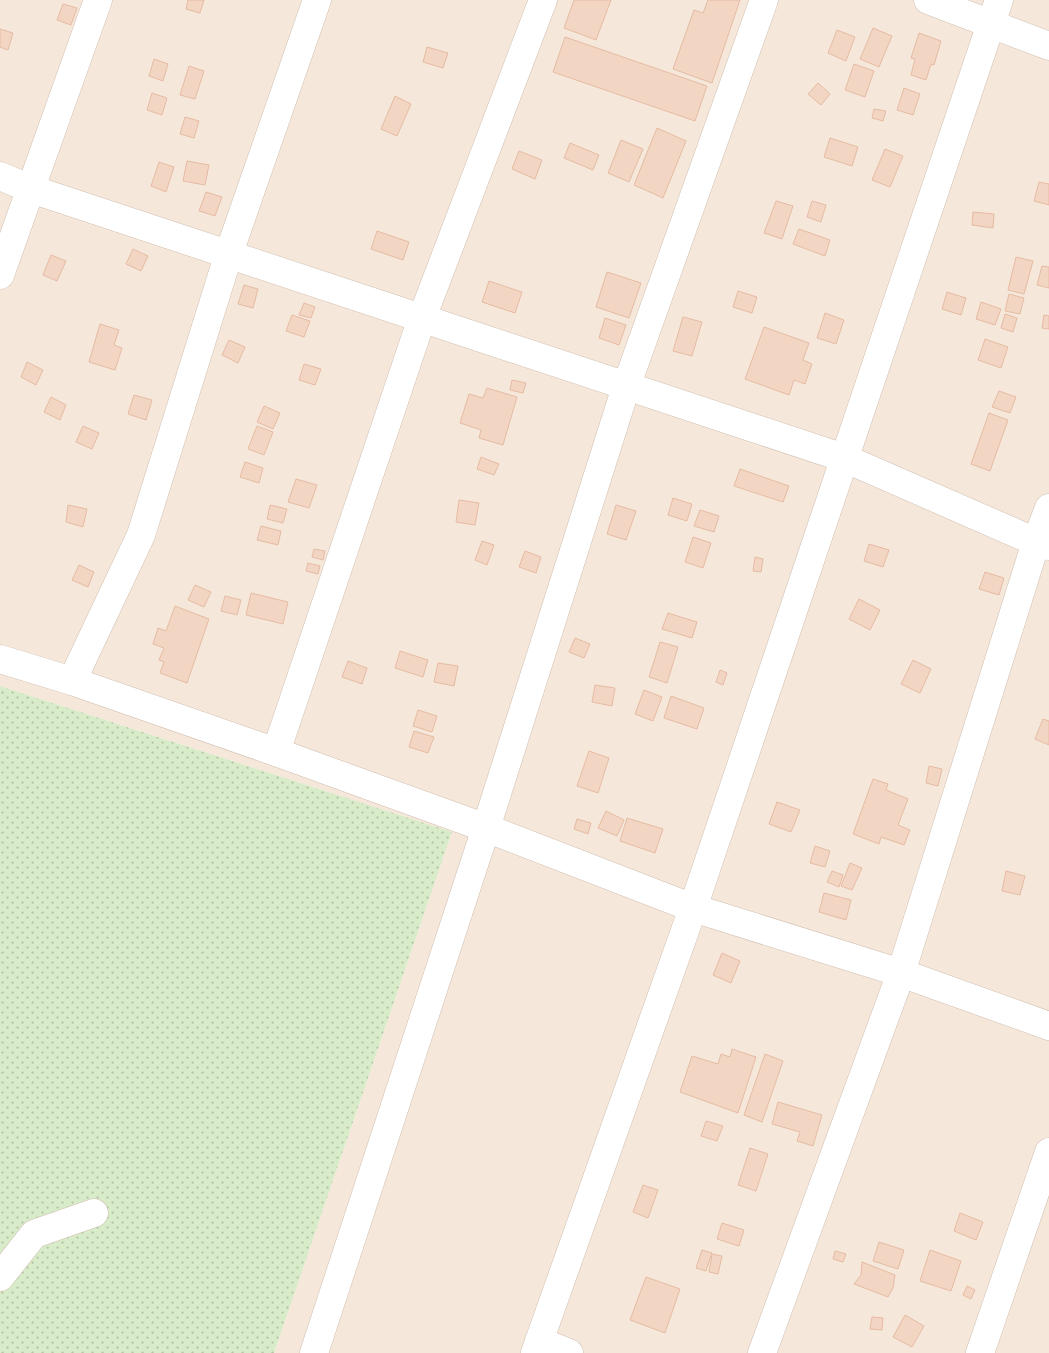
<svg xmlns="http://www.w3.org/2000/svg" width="1049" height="1353" viewBox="0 0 1049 1353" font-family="Inter,sans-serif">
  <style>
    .residential { fill: #f5e8da }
    .grass { fill: url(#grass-dots) }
    .building { fill: #f3d5c3; stroke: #e6bba3 }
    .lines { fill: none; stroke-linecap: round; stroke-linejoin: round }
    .minor-casing { stroke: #d1beb0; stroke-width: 29 }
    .minor { stroke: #fff; stroke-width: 28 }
  </style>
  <defs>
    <pattern id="grass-dots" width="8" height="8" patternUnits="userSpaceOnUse" patternTransform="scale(1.25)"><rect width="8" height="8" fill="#d8ecc9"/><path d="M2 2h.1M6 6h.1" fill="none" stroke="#b4c2a5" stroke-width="1.8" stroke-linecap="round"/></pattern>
  </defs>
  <rect width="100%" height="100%" fill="#fdf6ec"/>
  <!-- residential -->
  <polygon class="residential" points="0,0 1049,0 1049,1353 274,1353 452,832 0,686"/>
  <!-- grass -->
  <polygon class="grass" points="0,686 452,832 274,1353 0,1353"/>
  <!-- building -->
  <g class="building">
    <polygon points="188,0 204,0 200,13 186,9"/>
    <polygon points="574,0 611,0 596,40 564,28"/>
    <polygon points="708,0 740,0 712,83 673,69 694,10 703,13"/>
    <polygon points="63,4 77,8 71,25 57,20"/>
    <polygon points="873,28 892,36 879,67 860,59"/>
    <polygon points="0,29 13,33 8,50 0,47"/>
    <polygon points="837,30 855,37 846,61 828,53"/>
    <polygon points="919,33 941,41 934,65 931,64 926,80 911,75 915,59 911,58"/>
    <polygon points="565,37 707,86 695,121 553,72"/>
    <polygon points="427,47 448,53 443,68 423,62"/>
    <polygon points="154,59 168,64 163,81 149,76"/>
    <polygon points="854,64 874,71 865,97 845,90"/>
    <polygon points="189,66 204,71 195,99 180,95"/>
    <polygon points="818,83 830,94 821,105 808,94"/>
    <polygon points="904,88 920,94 913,115 897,110"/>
    <polygon points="152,93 167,98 162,115 147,110"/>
    <polygon points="395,96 411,104 397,136 381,129"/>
    <polygon points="874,109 886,111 883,121 872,118"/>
    <polygon points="185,117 199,121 194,138 180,134"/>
    <polygon points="657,128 686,141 663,198 634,185"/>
    <polygon points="830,138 858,147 852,166 824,157"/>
    <polygon points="621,140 643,149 629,182 608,173"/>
    <polygon points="570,143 599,155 593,170 564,158"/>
    <polygon points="885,149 903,156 890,187 872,180"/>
    <polygon points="519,151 542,160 535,179 512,169"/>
    <polygon points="187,161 209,165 205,185 183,181"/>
    <polygon points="159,162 174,167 166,192 151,186"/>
    <polygon points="1039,182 1049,184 1049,205 1034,201"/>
    <polygon points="206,192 222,197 215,216 199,211"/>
    <polygon points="776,201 793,206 782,239 764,233"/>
    <polygon points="812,201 826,205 821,222 807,217"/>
    <polygon points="973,212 994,214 993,228 972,225"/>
    <polygon points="799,229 830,240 825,256 793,244"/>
    <polygon points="377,231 409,242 403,260 371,249"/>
    <polygon points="133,249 148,256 141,271 126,264"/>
    <polygon points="51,255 66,261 57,281 43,275"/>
    <polygon points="1016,257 1033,261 1024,294 1008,290"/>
    <polygon points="1042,266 1049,267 1049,288 1037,285"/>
    <polygon points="607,272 641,283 629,318 596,307"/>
    <polygon points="489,281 522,292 515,313 482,302"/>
    <polygon points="244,285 258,289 253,308 238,304"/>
    <polygon points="738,291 757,297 752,313 733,307"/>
    <polygon points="947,292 966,298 961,315 942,309"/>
    <polygon points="1009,294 1024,298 1020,314 1005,311"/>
    <polygon points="981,302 1001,309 995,325 976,319"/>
    <polygon points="304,303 315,307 311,318 299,315"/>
    <polygon points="825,313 844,320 836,344 817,338"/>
    <polygon points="1005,314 1017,318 1013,332 1001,328"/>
    <polygon points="292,315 310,321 304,337 286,331"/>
    <polygon points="1044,315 1049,316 1049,329 1042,328"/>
    <polygon points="683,317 702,322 692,356 673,351"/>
    <polygon points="605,318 626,325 619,345 599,338"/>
    <polygon points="100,324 119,330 114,345 122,348 115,370 89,362"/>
    <polygon points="764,327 809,343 803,360 812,364 805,384 794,380 789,395 745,379"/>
    <polygon points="985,339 1008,347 1001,368 978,360"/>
    <polygon points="229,340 245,347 238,363 222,355"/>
    <polygon points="27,362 43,370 36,385 21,377"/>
    <polygon points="304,364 321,369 315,385 299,380"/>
    <polygon points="512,380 526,383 523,393 510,390"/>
    <polygon points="487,388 517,397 503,445 479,438 481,430 460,423 469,394 483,398"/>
    <polygon points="999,391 1016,397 1010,413 992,407"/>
    <polygon points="134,395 152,400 146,420 128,414"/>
    <polygon points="51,397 66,405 60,420 44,412"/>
    <polygon points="264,406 280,413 273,429 257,422"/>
    <polygon points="989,413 1008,420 990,471 971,464"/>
    <polygon points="83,426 99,433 92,449 76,442"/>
    <polygon points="257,426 273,432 264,455 248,449"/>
    <polygon points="481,457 499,464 494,475 477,469"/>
    <polygon points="245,462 263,468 259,483 240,477"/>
    <polygon points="740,469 789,486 783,502 734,486"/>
    <polygon points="296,479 317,485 309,508 288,502"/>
    <polygon points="673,498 692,504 687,521 668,515"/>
    <polygon points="459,500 479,503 475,525 456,522"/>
    <polygon points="68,505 87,509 83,527 66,522"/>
    <polygon points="270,505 287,509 283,523 267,519"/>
    <polygon points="616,505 636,511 626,540 607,534"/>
    <polygon points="700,510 719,516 714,532 694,526"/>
    <polygon points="261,526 281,531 278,545 257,540"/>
    <polygon points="693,537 711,543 703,568 685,562"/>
    <polygon points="482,541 494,545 487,565 475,560"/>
    <polygon points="869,544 889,550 883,567 864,561"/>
    <polygon points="314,549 325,551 323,560 312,557"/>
    <polygon points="525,551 541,557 536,573 519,567"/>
    <polygon points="755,557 763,559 761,572 753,571"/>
    <polygon points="308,563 320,566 318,574 306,571"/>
    <polygon points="79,565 94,572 88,587 72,580"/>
    <polygon points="985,572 1004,578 999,595 979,589"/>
    <polygon points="195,585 211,592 204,607 188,600"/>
    <polygon points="251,593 288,602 283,624 246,615"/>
    <polygon points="225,596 241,600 237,615 221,611"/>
    <polygon points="859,599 880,610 870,630 849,619"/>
    <polygon points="175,606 209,619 187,683 160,673 164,662 159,660 164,648 153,644 158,628 166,631"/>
    <polygon points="668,613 697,622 692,638 662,629"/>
    <polygon points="575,638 590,644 584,658 569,652"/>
    <polygon points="660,642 678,647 667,683 649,677"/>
    <polygon points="400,651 428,660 423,677 395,668"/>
    <polygon points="913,660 931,669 920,693 901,684"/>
    <polygon points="348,661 367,668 362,684 342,677"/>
    <polygon points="438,663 458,666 454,686 434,682"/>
    <polygon points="720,670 727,673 723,685 716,682"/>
    <polygon points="595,685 615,688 612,706 592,702"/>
    <polygon points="644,690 662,697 653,721 635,714"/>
    <polygon points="671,696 704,708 697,729 664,718"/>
    <polygon points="418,710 437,716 432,732 413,726"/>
    <polygon points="1043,719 1049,721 1049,745 1035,739"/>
    <polygon points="414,731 434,737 428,753 409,747"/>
    <polygon points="589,751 609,758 598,793 577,786"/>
    <polygon points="929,766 942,769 938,786 926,783"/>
    <polygon points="873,779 888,784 886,790 908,799 898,825 910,830 904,845 881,837 879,844 853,834"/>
    <polygon points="777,802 800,810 791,832 769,824"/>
    <polygon points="606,811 624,820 617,836 598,828"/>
    <polygon points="627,818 663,829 655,853 620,841"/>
    <polygon points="577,819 591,823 588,834 574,829"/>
    <polygon points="815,846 830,851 825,867 810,863"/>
    <polygon points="850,863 862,868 852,890 841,886"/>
    <polygon points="832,871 843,875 839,887 827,882"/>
    <polygon points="1006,871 1025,876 1020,895 1002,891"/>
    <polygon points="824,893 851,900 846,920 819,912"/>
    <polygon points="722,953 740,961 731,983 713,975"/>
    <polygon points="732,1049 756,1057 738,1113 680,1092 692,1056 718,1064 721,1054 730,1057"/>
    <polygon points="765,1054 783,1061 762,1122 744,1115"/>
    <polygon points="778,1102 822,1115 813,1146 797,1141 800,1132 772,1124"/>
    <polygon points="706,1121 723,1126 717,1141 701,1136"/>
    <polygon points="750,1148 768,1154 756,1191 738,1185"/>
    <polygon points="643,1185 658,1190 648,1218 633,1212"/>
    <polygon points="960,1213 983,1222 976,1240 954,1231"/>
    <polygon points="722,1223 744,1230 739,1246 717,1239"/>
    <polygon points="879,1242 904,1250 898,1269 873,1261"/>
    <polygon points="702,1250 712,1253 706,1271 696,1268"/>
    <polygon points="930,1250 961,1261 951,1291 920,1281"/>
    <polygon points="835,1251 846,1254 843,1262 833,1259"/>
    <polygon points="712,1254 722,1256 718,1274 709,1272"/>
    <polygon points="862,1262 895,1275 893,1288 888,1297 854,1284 861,1275"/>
    <polygon points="646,1277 680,1289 665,1333 630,1320"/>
    <polygon points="967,1286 975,1290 971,1299 963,1295"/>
    <polygon points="905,1315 924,1326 912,1347 893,1337"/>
    <polygon points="872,1317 883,1318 882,1330 870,1329"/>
  </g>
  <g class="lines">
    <!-- minor casing -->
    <g class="minor-casing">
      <g id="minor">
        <polyline points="928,0 1049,46"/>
        <polyline points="0,176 31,189 844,458 1036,542 1049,546"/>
        <polyline points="0,275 98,0"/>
        <polyline points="0,659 72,681 276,752 486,828 693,908 901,973 1049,1026"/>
        <polyline points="72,681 141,535 229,253 317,0"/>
        <polyline points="276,752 422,318 543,0"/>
        <polyline points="0,1277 34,1234 94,1213"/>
        <polyline points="539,1341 569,1353"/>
        <polyline points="314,1353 486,828 626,387 764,0"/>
        <polyline points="535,1353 693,908 999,0"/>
        <polyline points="762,1353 901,973 1036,542 1049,508"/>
        <polyline points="980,1353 1049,1152"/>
      </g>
    </g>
    <!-- minor -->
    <use href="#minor" class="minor"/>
  </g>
</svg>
